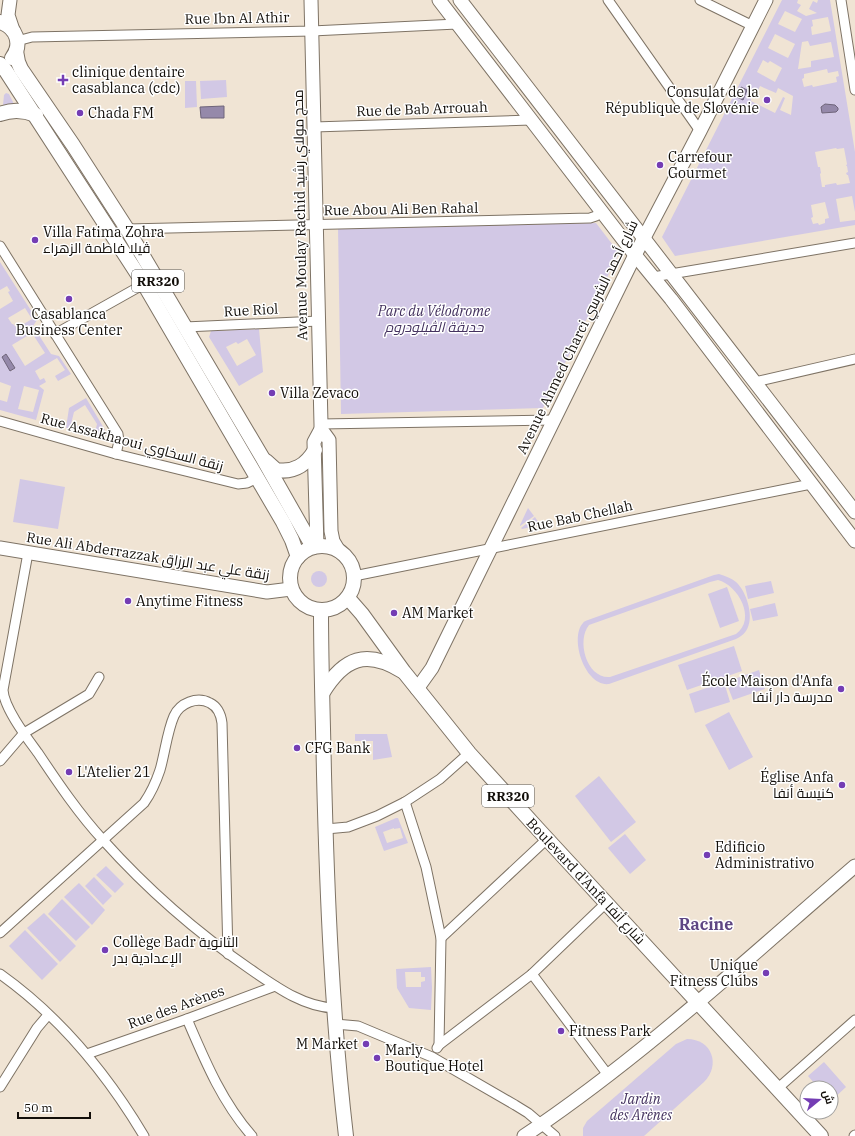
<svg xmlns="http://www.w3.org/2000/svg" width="855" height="1136" viewBox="0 0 855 1136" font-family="'IBM Plex Serif',Cairo,serif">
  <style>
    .green { fill: #d2c8e5; fill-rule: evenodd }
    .water { fill: #9589aa; stroke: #6e647a }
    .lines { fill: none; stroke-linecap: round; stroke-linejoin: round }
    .street-casing { stroke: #7e7365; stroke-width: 11 }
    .secondary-casing { stroke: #7e7365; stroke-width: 15 }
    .primary-casing { stroke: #7e7365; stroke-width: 16 }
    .street { stroke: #fff; stroke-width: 9 }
    .secondary { stroke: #fff; stroke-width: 13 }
    .primary { stroke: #fff; stroke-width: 14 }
    .poi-dot { fill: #743db4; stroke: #fff; stroke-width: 1.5 }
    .labels { text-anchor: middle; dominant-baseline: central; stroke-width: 3; stroke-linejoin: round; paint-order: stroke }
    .shield { fill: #fff; stroke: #595653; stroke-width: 1 }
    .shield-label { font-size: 13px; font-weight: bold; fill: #120e09 }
    .street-label { font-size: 14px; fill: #120e09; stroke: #fff }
    .poi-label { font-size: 14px; fill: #120e09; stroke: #fff; text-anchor: start }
    .park-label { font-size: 14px; font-style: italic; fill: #44325f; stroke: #fff }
    .quarter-label { font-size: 16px; font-weight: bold; fill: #5e4683; stroke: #fff }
  </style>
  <rect width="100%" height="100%" fill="#f0e4d4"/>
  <!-- green -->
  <g class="green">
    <path d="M782,0H798L797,3L801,5L797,11L806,16L817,13L809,9L813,1L817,3L818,0H830L855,152V212L852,196L836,199L840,222L855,220V225L675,256L662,237ZM785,11L802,19L795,32L778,24ZM828,17L831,31L812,35L811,27L813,26L812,20ZM775,34L795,44L788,58L768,48ZM808,41L810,46L831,42L834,57L811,61V67L798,69L802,42ZM763,60L768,63L770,61L782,68L775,82L757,72ZM827,69L828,73L838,71L839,76L836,77L837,82L813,87L812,85L804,87L802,79L804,78V74ZM760,86L776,93L778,88L793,96L791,115L780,110L785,98L783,97L775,113L751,101V96L756,95ZM825,104L832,105L835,112L822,113L821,107ZM836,148L837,149L844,148L847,164L846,166H847L848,172L846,173L847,175H848L850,183L837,185L836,183L825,185V187H822L820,174L821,173L820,167H818L815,152ZM825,202L829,218L825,219V223L819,225L818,223L813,224L811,218L813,217L811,205Z"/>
    <polygon points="226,80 227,97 201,99 200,81"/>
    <polygon points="185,81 196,81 197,107 185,108"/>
    <polygon points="6,93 9,94 14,104 3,105 4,95"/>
    <polygon points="596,223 619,253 543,408 341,414 338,228"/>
    <path d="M0,262L37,320L33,326L51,354L59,356L71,374L58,381L55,376L65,370L57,358L35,371L40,380L44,378L46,382L39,386L44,390L36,420L0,410V400L7,402L11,386L0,382V309L13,301L8,292L10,291L7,286L0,290ZM25,308L32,319L17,328L13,324H12L8,318ZM32,333L45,353L25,366L12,345ZM6,354L15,368L11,371L2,357ZM24,386L39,390L33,412L18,409Z"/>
    <path d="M259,329L263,372L239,386L209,337L211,331ZM247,339L256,355L237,366L226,347L236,342L238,344Z"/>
    <path d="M86,398L105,430L100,437L66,428L69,408ZM85,405L97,424L96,428L93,430L71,424L74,412Z"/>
    <polygon points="20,479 65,487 58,529 13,522"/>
    <polygon points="528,508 534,516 520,526 520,525"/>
    <polygon points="535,517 540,525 522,529 521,528"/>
    <circle cx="319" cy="579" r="8"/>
    <path d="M719,574C725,576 731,578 736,582C747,592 755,618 746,631C743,635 740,637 736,639L609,684C585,687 569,638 583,623C584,621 586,621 588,620L714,575ZM718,580C738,585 757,619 736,634L610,677C587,679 576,641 589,625L710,582Z"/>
    <polygon points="771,581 774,593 748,599 745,586"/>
    <polygon points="727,587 739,621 720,628 708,594"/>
    <polygon points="775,603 778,616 753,621 750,609"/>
    <polygon points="734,646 742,671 687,690 678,665"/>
    <polygon points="759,670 765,689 733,700 726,682"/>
    <polygon points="724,682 730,702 695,713 689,694"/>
    <polygon points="729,712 753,757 729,770 705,725"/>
    <polygon points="355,734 387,734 392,757 373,760 373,741 355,741"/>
    <polygon points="599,776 636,822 611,842 575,796"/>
    <path d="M396,818H398L408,843L384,851L375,827ZM394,828V829L400,828L403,838L387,843L383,832Z"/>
    <polygon points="625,834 646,860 630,874 608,848"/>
    <polygon points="106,866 124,884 115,893 96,875"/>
    <polygon points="94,877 112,896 103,905 85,886"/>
    <polygon points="79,883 105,910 92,925 64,897"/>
    <polygon points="62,899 90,927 76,941 48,914"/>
    <polygon points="44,913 76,946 60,962 27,928"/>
    <polygon points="25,930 58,964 42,980 9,946"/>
    <path d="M431,967L432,988L431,1010L409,1008L397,988L396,969ZM405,972H421V977H425V981L421,982V987H406Z"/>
    <path d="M687,1039C712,1039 721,1065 704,1082L644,1136H583V1128L587,1121L676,1044Z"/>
    <polygon points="824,1062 846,1087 831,1101 831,1088 820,1088 823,1085 819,1081 815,1084 808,1076"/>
  </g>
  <!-- water -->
  <g class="water">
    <polygon points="741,87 747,90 743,100 737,97"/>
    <polygon points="825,104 835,105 838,108 838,110 836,112 822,113 821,107"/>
    <polygon points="224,106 224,118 201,118 200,107"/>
    <polygon points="6,354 15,368 10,371 2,357"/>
  </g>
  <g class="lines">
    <!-- street casing -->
    <g class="street-casing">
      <g id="street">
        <polyline points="608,0 700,131"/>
        <polyline points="700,0 753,26"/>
        <polyline points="841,0 855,90"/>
        <polyline points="17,41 32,37 312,31 457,24"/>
        <polyline points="314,127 531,120"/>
        <polyline points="127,229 590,218 596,216 601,210"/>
        <polyline points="0,246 118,434 119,441 116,454"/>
        <polyline points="653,277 855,243"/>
        <polyline points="185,327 319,321"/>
        <polyline points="55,334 144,284"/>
        <polyline points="755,382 855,359"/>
        <polyline points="0,421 116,454 238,484 247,483 257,478"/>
        <polyline points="321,424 554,420"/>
        <path d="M28,553L3,690C4,708 27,738 38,753C58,783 79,814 103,840C147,889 196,932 250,969C275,986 303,1007 334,1008"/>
        <polyline points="354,576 811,484"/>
        <polyline points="0,761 24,733 89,694 99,677"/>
        <polyline points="405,802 426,867 441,938 439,1045"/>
        <polyline points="326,829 348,827 377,816 405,802 440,779 469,753"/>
        <path d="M0,933L144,803C151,793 156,782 160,770C165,753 167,732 174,716C180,703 197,696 210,703C218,707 221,715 222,723L228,954"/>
        <polyline points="441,938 547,839"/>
        <path d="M0,974C59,1016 107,1074 144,1136"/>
        <polyline points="532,974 608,1075"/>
        <path d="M187,1019C205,1061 222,1102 252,1136"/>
        <polyline points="335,1024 358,1026 432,1057 515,1105 528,1113 555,1136"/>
        <polyline points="437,1048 439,1045 532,974 606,903"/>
        <polyline points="87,1054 187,1019 275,986"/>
        <polyline points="0,1087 37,1028 48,1015"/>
        <polyline points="777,1089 855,1020"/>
        <polyline points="854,1136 855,1135"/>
      </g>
    </g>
    <!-- secondary casing -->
    <g class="secondary-casing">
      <g id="secondary">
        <polyline points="10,0 8,15 13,30"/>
        <polyline points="311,0 321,424 321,429 314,442 317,546"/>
        <polyline points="439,0 635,255 671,299 855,541"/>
        <polyline points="460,0 855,512"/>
        <polyline points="321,429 329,440 331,531 333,541 339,551"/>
        <polyline points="0,548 267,592 291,589"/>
        <polyline points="417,689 432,668 635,255 700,131 766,0"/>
        <path d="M524,1136C642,1057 747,959 855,866"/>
      </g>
    </g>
    <!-- primary casing -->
    <g class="primary-casing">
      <g id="primary">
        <path d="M0,22C16,27 23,44 12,58"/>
        <polyline points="16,51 18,62 21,69 73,145 127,229 262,457 313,547"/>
        <polyline points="0,64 6,71 144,284 283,522 292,540 298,557"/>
        <path d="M0,114C13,109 24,110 36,115"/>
        <path d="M266,461L276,470C294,473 306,465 315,450"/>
        <circle cx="322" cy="578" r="32"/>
        <polyline points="348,598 362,614 404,672 469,753 537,828 821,1136"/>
        <path d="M321,611C321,665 323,720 324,774C327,895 332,1016 346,1136"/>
        <path d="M323,692C344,658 366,649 402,671"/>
      </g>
    </g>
    <!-- street -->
    <use href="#street" class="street"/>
    <!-- secondary -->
    <use href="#secondary" class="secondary"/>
    <!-- primary -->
    <use href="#primary" class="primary"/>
  </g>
  <!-- markers -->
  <g class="poi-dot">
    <path d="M61 74h4v4h4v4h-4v4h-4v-4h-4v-4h4z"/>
    <circle cx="767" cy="100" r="4"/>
    <circle cx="80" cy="113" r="4"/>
    <circle cx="660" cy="165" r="4"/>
    <circle cx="35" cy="240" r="4"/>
    <circle cx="69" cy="299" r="4"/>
    <circle cx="272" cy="393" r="4"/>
    <circle cx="128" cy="601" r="4"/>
    <circle cx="394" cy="613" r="4"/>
    <circle cx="841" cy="689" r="4"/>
    <circle cx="297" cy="748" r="4"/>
    <circle cx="69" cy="772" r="4"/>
    <circle cx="842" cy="785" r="4"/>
    <circle cx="707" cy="855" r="4"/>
    <circle cx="105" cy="950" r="4"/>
    <circle cx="766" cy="973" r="4"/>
    <circle cx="561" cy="1031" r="4"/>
    <circle cx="366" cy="1044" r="4"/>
    <circle cx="377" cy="1058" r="4"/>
  </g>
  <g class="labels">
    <!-- shield labels -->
    <g class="shield">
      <rect x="132" y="270" width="52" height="22" rx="3"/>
      <rect x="482" y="785" width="52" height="22" rx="3"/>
    </g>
    <g class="shield-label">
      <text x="158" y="281">RR320</text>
      <text x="508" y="796">RR320</text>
    </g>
    <!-- street labels -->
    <g class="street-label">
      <text transform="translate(237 18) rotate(-1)">Rue Ibn Al Athir</text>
      <text transform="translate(422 109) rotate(-2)">Rue de Bab Arrouah</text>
      <text transform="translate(401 209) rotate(-1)">Rue Abou Ali Ben Rahal</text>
      <text transform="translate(300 215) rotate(-91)">Avenue Moulay Rachid محج مولاي رشيد</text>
      <text transform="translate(251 310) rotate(-3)">Rue Riol</text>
      <text transform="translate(577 337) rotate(-64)">Avenue Ahmed Charci شارع أحمد الشرسي</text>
      <text transform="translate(132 442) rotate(15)">Rue Assakhaoui زنقة السخاوي</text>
      <text transform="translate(580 516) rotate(-12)">Rue Bab Chellah</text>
      <text transform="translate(148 556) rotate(9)">Rue Ali Abderrazzak زنقة علي عبد الرزاق</text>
      <text transform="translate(586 881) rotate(47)">Boulevard d'Anfa شارع أنفا</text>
      <text transform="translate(176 1007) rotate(-20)">Rue des Arènes</text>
    </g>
    <!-- poi labels -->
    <g class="poi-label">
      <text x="72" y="72">clinique dentaire<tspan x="72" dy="16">casablanca (cdc)</tspan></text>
      <text x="759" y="92" text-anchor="end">Consulat de la<tspan x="759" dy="16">République de Slovénie</tspan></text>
      <text x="88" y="113">Chada FM</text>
      <text x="668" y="157">Carrefour<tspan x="668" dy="16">Gourmet</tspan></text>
      <text x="43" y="232">Villa Fatima Zohra<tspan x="43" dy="16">ڤيلا فاطمة الزهراء</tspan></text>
      <text x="69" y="314" text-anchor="middle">Casablanca<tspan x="69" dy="16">Business Center</tspan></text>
      <text x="280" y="393">Villa Zevaco</text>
      <text x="136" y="601">Anytime Fitness</text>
      <text x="402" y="613">AM Market</text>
      <text x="833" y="681" text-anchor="end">École Maison d'Anfa<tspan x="833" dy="16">مدرسة دار أنفا</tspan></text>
      <text x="305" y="748">CFG Bank</text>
      <text x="77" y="772">L'Atelier 21</text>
      <text x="834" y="777" text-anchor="end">Église Anfa<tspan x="834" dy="16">كنيسة أنفا</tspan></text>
      <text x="715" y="847">Edificio<tspan x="715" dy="16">Administrativo</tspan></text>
      <text x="113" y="942">Collège Badr الثانوية<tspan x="113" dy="16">الإعدادية بدر</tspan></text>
      <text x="758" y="965" text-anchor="end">Unique<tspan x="758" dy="16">Fitness Clubs</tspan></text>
      <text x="569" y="1031">Fitness Park</text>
      <text x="358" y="1044" text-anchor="end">M Market</text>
      <text x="385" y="1050">Marly<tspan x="385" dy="16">Boutique Hotel</tspan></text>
    </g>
    <!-- park labels -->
    <g class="park-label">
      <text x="434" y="311">Parc du Vélodrome<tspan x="434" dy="16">حديقة الڤيلودروم</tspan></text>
      <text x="641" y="1099">Jardin<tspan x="641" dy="16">des Arènes</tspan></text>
    </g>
    <!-- quarter labels -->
    <g class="quarter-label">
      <text x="706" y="924">Racine</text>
    </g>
  </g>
  <!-- north arrow -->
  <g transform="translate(819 1100) rotate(72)"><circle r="19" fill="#ffffff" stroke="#a09f9d"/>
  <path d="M0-3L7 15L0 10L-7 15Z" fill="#743db4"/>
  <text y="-6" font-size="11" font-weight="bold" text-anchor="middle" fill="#120e09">ش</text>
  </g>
  <!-- scale -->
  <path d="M18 1112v6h72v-6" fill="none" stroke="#120e09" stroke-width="2"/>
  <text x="24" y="1112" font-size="12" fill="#120e09" stroke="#ffffff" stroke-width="3" paint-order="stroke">50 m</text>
</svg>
